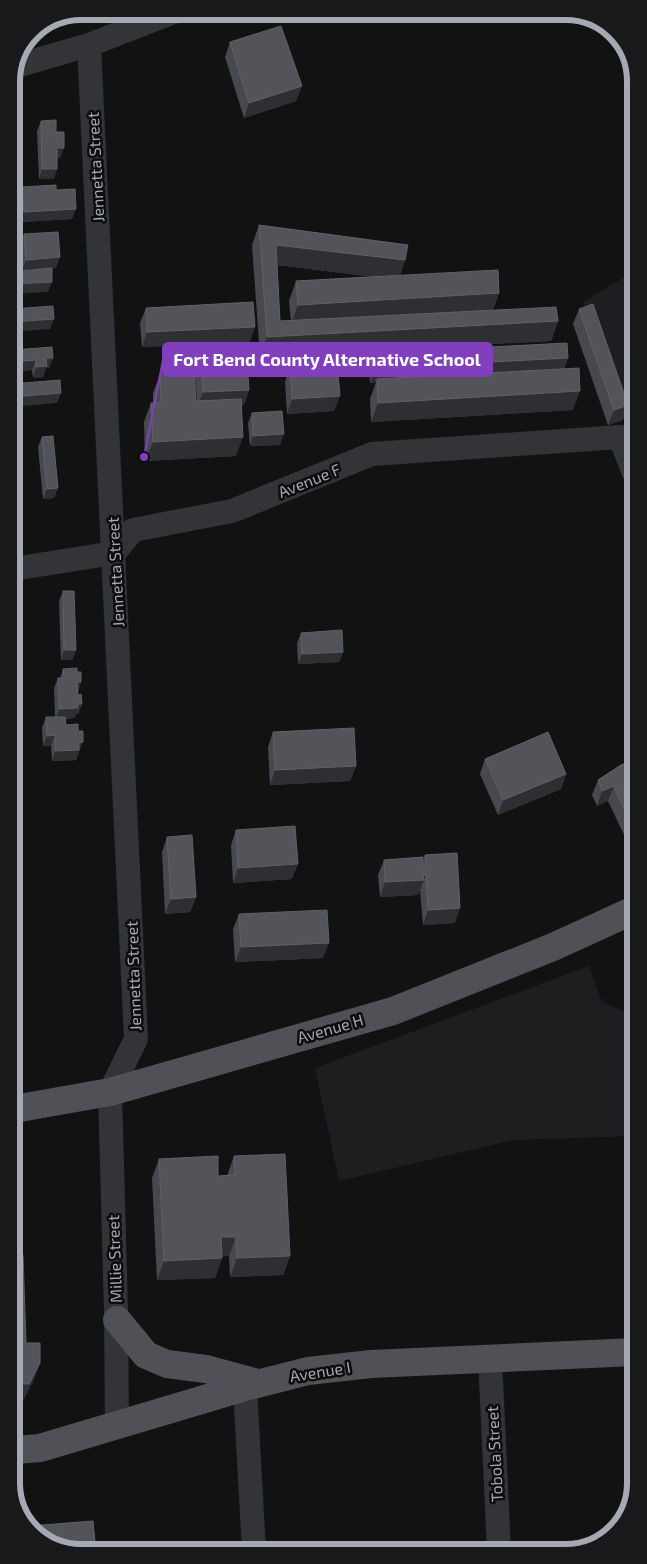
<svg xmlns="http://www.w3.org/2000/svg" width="647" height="1564" viewBox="0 0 647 1564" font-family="'Exo 2',sans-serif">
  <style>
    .built { fill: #1e1e20 }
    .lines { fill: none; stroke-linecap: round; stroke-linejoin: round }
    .minor { stroke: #333438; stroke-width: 24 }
    .major { stroke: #4f5157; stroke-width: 28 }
    .wall { fill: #48494e; fill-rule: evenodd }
    .shaded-wall { fill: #2e2f32 }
    .building { fill: #525459; stroke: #5f6167 }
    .labels { text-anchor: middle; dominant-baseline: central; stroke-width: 5; stroke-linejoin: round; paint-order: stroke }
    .street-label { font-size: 16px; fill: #a4a9b3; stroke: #0d0d0e }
    .rim { fill: none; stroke: #a4a9b3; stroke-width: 6 }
    .leader { fill: none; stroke: #813fbd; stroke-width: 2 }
    .callout-dot { fill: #813fbd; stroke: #0d0d0e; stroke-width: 2 }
    .callout { fill: #813fbd; stroke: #813fbd; stroke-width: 2 }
    .callout-label { font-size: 18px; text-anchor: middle; font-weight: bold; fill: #fff }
  </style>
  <rect width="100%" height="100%" fill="#121213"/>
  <!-- built -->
  <g class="built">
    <polygon points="633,272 633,438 583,302"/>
    <polygon points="589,966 602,1002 635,1015 635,1136 513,1140 339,1181 315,1068"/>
  </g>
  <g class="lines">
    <!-- minor -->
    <g class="minor">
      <polyline points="89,45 136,1039 110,1092 116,1310 117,1427"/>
      <polyline points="16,66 89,45 176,11"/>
      <polyline points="13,569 114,553 133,530 232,511 372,454 620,437 633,471"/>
      <polyline points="490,1358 499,1550"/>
      <polyline points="245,1387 254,1551"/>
    </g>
    <!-- major -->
    <g class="major">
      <polyline points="14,1109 110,1092 393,1011 553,947 634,910"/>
      <polyline points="117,1320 146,1355 167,1364 206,1369 258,1383"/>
      <polyline points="15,1450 40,1448 245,1387 308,1371 371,1364 635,1352"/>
    </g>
  </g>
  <!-- wall -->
  <g class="wall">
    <polygon points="230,42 296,101 244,118 225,57"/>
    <polygon points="41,121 56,132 60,158 57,158 54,179 39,179 37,131"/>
    <polygon points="22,187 56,190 72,219 20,222 18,197"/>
    <path d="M259,225L405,260L400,275L499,293L493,310L558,321L551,341L260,356L252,245ZM277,265L375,277L296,281L289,301L291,321H280Z"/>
    <polygon points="24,234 56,268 22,270 20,244"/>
    <polygon points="146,308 250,342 142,347 140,323"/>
    <polygon points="579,309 623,420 608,425 573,324"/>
    <polygon points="12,350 53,358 49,368 46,368 43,377 33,378 32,370 12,372"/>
    <polygon points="375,353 568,358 564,369 573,410 371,422 370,399 376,382 370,383 369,368"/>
    <polygon points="201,362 249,390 244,405 242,405 236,456 145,461 144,422 151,403 153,403 153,393 160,374 196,401 197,401 195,377"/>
    <polygon points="290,367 334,411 287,414 285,382"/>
    <polygon points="252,413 280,445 250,446 248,423"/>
    <polygon points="42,437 58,488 54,498 43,499 38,447"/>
    <polygon points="633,495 633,536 625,511 630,496"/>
    <polygon points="63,591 76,650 72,660 61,660 59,601"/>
    <polygon points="301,633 343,652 339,662 298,664 297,643"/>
    <polygon points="63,669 77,672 81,682 78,691 78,695 82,704 78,714 76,714 74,718 65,719 66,725 79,753 78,753 76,760 52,761 51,746 43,746 42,728 46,717 55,717 54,688 58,678 60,678"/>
    <polygon points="273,732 356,766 350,781 270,785 268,747"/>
    <polygon points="485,759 566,774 561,789 498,815 480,774"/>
    <polygon points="621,765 634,833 625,837 608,801 597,806 592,795 598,780"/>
    <polygon points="236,830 292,879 233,883 231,845"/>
    <polygon points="167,837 196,897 190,912 165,914 162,852"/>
    <polygon points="425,855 455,923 423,925 420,890 418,895 380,897 378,875 384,860 423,861"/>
    <polygon points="239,914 323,958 235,962 233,929"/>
    <polygon points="234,1156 290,1256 283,1275 230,1277 229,1256 222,1256 222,1258 215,1278 157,1280 152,1178 159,1159 218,1176 227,1176"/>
    <polygon points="636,1430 636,1467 634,1434"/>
  </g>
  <!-- shaded-wall -->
  <g class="shaded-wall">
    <polygon points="302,86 296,101 244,118 249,103"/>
    <polygon points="57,148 64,148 60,158 53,159"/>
    <polygon points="42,169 57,169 54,179 39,179"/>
    <polygon points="76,209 72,219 20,222 24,212"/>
    <polygon points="276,245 405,260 398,280 269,264"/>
    <polygon points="60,257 56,268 22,270 26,260"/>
    <polygon points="12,259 15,259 12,268"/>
    <polygon points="52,282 48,292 12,294 12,284"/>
    <polygon points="499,293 492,312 291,324 298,305"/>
    <polygon points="54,319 50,329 12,332 12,322"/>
    <polygon points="558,321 551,341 260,356 267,337"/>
    <polygon points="255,327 250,342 142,347 147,332"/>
    <polygon points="46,358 53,358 49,368 46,368 43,377 33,378 36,367"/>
    <polygon points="568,358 562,373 377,379 376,382 370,383 375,368"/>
    <polygon points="36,360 32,370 12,372 12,362"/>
    <polygon points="249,390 244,405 197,407 203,392"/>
    <polygon points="580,391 573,410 371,422 378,403"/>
    <polygon points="61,393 57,403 12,407 12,397"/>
    <polygon points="340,396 334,411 287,414 292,399"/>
    <polygon points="628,405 623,420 608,425 614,410"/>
    <polygon points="284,434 280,445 250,446 253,436"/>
    <polygon points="243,437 236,456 145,461 153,442"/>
    <polygon points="58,488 54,498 43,499 47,489"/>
    <polygon points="64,650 76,650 72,660 61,660"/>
    <polygon points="343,652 339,662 298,664 302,654"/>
    <polygon points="77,682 81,682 78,692"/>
    <polygon points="78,704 82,704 78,714 76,714 74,718 56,719 59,709"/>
    <polygon points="55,735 51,746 43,746 47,736"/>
    <polygon points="83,742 76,760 52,761 55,751 79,743"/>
    <polygon points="356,766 350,781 270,785 275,770"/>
    <polygon points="566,774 561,789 498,815 503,800"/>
    <polygon points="614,786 608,801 597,806 602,791"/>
    <polygon points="634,820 634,833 625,837 630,822"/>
    <polygon points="298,864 292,879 233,883 238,868"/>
    <polygon points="426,875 418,895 380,897 385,882"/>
    <polygon points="196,897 190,912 165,914 171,899"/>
    <polygon points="460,908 455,923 423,925 428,910"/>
    <polygon points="329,943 323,958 235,962 241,947"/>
    <polygon points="221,1237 236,1237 229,1256 214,1257"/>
    <polygon points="290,1256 283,1275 230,1277 237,1258"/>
    <polygon points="222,1258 215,1278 157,1280 164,1261"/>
    <polygon points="40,1363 33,1382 22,1403 15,1403 15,1384"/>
  </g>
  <!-- building -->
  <g class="building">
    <polygon points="281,26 302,86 249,103 230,42"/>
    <polygon points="56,120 56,132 64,132 64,148 57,148 57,169 42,169 41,121"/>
    <polygon points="56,185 56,190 75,189 76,209 24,212 22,187"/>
    <polygon points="259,225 408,245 405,260 276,245 280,321 556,307 558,321 267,337"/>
    <polygon points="58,232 60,257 26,260 24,234"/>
    <polygon points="14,233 15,259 12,259 12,234"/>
    <polygon points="52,268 52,282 12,284 12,272"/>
    <polygon points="498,270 499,293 298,305 296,281"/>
    <polygon points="253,302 255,327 147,332 146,308"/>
    <polygon points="593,304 628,405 614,410 579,309"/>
    <polygon points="53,306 54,319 12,322 12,309"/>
    <polygon points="567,343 568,358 375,368 375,353"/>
    <polygon points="52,347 53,358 46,358 47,366 36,367 36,360 12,362 12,350"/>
    <polygon points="247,359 249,390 203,392 201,362"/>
    <polygon points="337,364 340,396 292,399 290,367"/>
    <polygon points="579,368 580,391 378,403 377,379"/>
    <polygon points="194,372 196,401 241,399 243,437 153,442 151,403 161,402 160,374"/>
    <polygon points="60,380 61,393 12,397 12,384"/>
    <polygon points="282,411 284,434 253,436 252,413"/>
    <polygon points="53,436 58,488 47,489 42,437"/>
    <polygon points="633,495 633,505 630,496"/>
    <polygon points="63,591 74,591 76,650 64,650"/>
    <polygon points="342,630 343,652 302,654 301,633"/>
    <polygon points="77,668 77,672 81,672 81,682 77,682 78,695 81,694 82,704 78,704 78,708 59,709 58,678 64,678 63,669"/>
    <polygon points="46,717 65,717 66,725 78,724 78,731 83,731 83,742 79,743 79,750 55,751 55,735 47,736"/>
    <polygon points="354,728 356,766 275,770 273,732"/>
    <polygon points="548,732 566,774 503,800 485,759"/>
    <polygon points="634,760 634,820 630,822 614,786 602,791 598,780 621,765"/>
    <polygon points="295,826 298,864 238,868 236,830"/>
    <polygon points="192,835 196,897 171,899 167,837"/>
    <polygon points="457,853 460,908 428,910 426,875 423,875 424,880 385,882 384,860 423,857 423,868 426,868 425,855"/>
    <polygon points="327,910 329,943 241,947 239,914"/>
    <polygon points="285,1154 290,1256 237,1258 236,1237 221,1237 222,1258 164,1261 159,1159 218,1156 218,1176 235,1175 234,1156"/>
    <polygon points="14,1255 23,1255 26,1343 40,1343 40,1363 29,1384 15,1384"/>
    <polygon points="93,1521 96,1552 76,1553 38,1538 29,1526"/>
  </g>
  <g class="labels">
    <!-- street labels -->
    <g class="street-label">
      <text transform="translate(95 167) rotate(-93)">Jennetta Street</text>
      <text transform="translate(309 480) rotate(-22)">Avenue F</text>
      <text transform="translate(115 572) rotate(-93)">Jennetta Street</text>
      <text transform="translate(133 976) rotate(-92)">Jennetta Street</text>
      <text transform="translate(330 1028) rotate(-16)">Avenue H</text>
      <text transform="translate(114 1259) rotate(-92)">Millie Street</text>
      <text transform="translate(320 1371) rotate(-9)">Avenue I</text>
      <text transform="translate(494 1454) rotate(-93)">Tobola Street</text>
    </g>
  </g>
  <!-- crop -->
  <path d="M0 0H647V1564H0ZM81 20H566A61 61 0 0 1 627 81V1483A61 61 0 0 1 566 1544H81A61 61 0 0 1 20 1483V81A61 61 0 0 1 81 20Z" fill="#19191b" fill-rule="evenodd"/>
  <path class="rim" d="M81 20H566A61 61 0 0 1 627 81V1483A61 61 0 0 1 566 1544H81A61 61 0 0 1 20 1483V81A61 61 0 0 1 81 20Z"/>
  <!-- callouts -->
  <path class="leader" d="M144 457L163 360"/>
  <circle class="callout-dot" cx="144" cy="457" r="5"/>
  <rect class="callout" x="163" y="343" width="329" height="33" rx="5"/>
  <g class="callout-label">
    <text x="327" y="366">Fort Bend County Alternative School</text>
  </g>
</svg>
